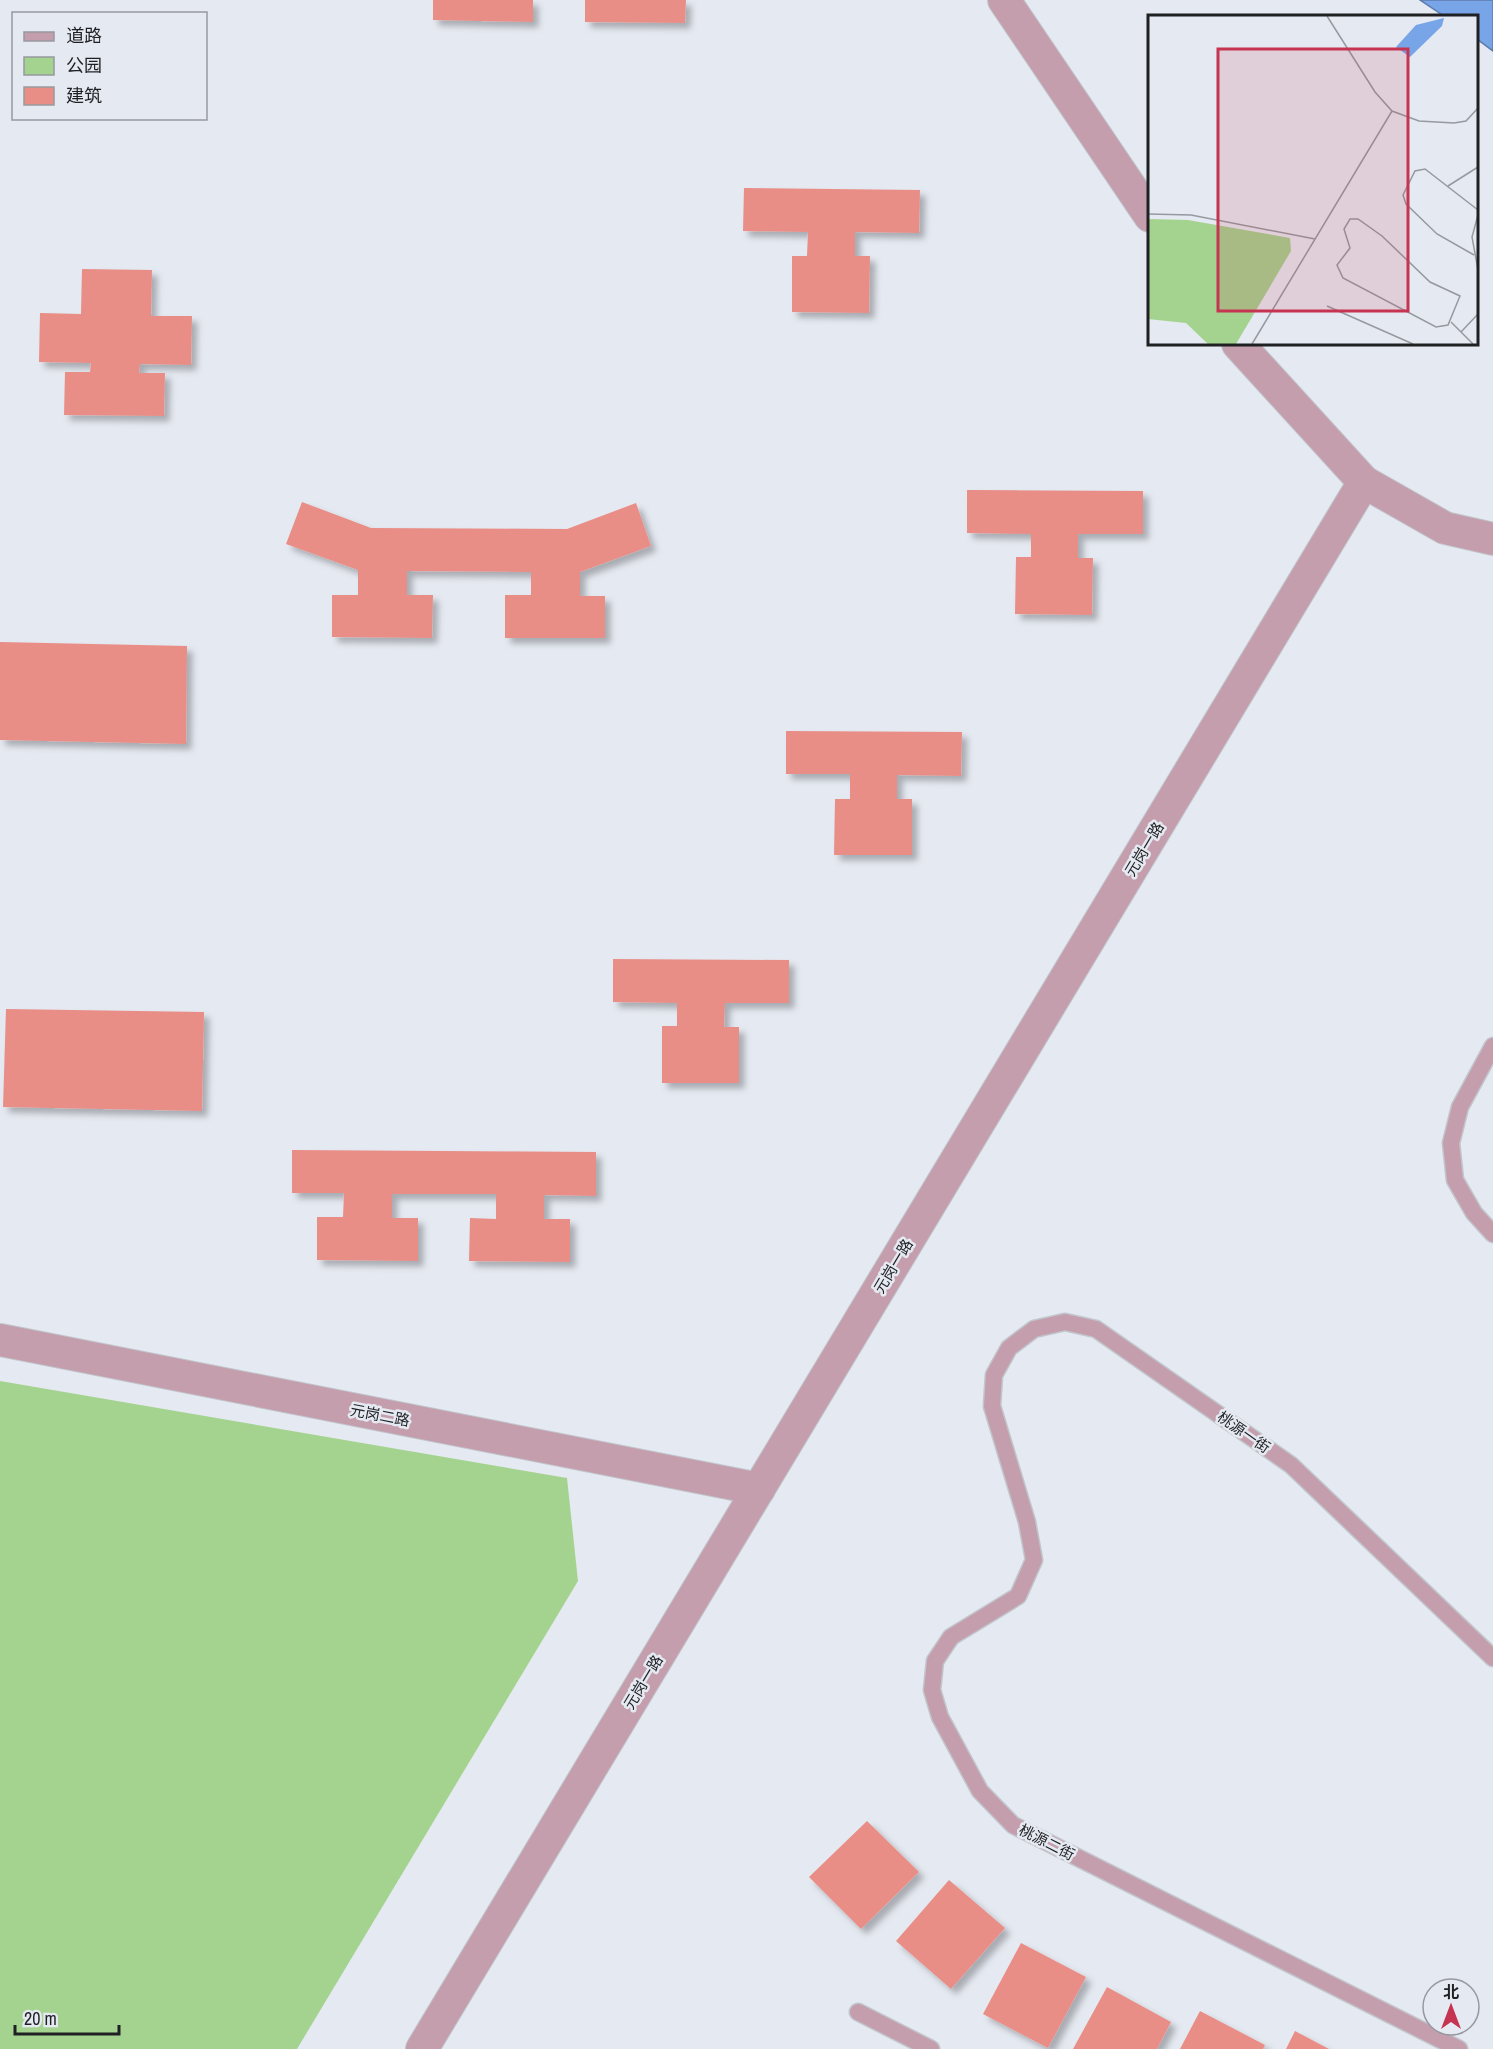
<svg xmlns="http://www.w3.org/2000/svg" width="1493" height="2049" viewBox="0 0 1493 2049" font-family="'Archivo Narrow','Noto Sans SC',sans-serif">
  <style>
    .green { fill: #a4d38f }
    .water { fill: #78a4e8; stroke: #5d7cad; stroke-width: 1.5 }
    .building { fill: #e98e87; filter: url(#shadow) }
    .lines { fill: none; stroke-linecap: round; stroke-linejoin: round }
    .lane-casing { stroke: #c1c5cc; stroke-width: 19 }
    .street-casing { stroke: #c1c5cc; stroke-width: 34 }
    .lane { stroke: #c59ead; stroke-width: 16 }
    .street { stroke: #c59ead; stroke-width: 32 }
    .labels { text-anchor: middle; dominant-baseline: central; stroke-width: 5; stroke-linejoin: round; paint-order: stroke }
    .street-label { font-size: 15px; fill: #1f2023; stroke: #e5e9f1 }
    .inset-road { fill: none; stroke: #96999f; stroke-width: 1.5 }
    .view { fill: #c53552; fill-opacity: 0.15; stroke: #c53552; stroke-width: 3 }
    .inset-edge { fill: none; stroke: #1f2023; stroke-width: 3 }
  </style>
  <defs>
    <filter id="shadow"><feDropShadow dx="5.5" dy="5.5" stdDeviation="3" flood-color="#0004"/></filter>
  </defs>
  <rect width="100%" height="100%" fill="#e5e9f1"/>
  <!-- green -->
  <polygon class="green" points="0,1381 567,1478 578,1581 297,2049 0,2049"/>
  <!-- water -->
  <polygon class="water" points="1420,0 1493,0 1493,51 1477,39 1476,16 1444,16"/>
  <!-- building -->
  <g class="building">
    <polygon points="433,0 533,0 533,22 433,20"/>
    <polygon points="585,0 686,0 685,23 585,22"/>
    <polygon points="744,188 920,190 919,233 855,232 855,256 870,256 869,313 792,312 792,256 807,256 808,232 743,231"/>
    <polygon points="82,269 152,270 151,316 192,316 191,365 140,364 139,373 165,373 164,416 64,415 65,372 90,372 91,363 39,362 40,313 81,314"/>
    <polygon points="967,490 1143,491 1143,534 1078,534 1078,558 1093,558 1092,615 1015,614 1016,557 1031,557 1031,534 967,533"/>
    <polygon points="302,502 371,528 567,529 636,503 651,546 580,572 580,596 605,596 605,638 505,638 505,595 531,595 531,572 407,571 407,595 433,595 432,638 332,637 332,595 358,595 358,570 286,544"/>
    <polygon points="0,642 187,646 186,744 0,740"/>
    <polygon points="786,731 962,732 961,776 897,775 897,799 912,799 912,855 834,855 835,799 850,799 850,774 786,774"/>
    <polygon points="613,959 789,960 789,1003 725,1003 724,1027 739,1027 739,1083 662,1083 662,1026 677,1026 677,1003 613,1002"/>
    <polygon points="6,1009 204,1012 202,1111 3,1107"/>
    <polygon points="292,1150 596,1152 596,1196 544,1195 544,1219 570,1219 570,1262 469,1261 470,1218 496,1219 496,1194 392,1194 392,1218 418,1218 418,1261 317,1260 317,1217 343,1217 344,1193 292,1193"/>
    <polygon points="867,1821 919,1872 861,1929 809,1877"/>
    <polygon points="949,1880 1005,1928 951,1989 896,1941"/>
    <polygon points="1021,1943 1086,1977 1048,2048 983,2014"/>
    <polygon points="1107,1987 1171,2022 1157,2049 1073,2049"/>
    <polygon points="1200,2011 1265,2045 1263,2049 1180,2049"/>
    <polygon points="1295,2031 1329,2049 1286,2049"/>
  </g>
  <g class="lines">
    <!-- lane casing -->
    <g class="lane-casing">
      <g id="lane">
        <polyline points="1493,1046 1460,1107 1451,1143 1455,1180 1474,1213 1493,1234"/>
        <polyline points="858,2012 931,2049"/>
        <polyline points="1459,2049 1013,1825 980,1791 940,1717 932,1690 935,1661 951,1637 1018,1596 1034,1560 1027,1522 992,1406 994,1375 1009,1348 1034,1329 1065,1322 1096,1329 1291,1465 1493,1658"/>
      </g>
    </g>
    <!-- street casing -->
    <g class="street-casing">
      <g id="street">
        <polyline points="1004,0 1150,216"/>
        <polyline points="1238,344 1364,482 1445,528 1493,539"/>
        <polyline points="0,1340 759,1489"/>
        <polyline points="422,2049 1364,482"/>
      </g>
    </g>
    <!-- lane -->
    <use href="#lane" class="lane"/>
    <!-- street -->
    <use href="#street" class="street"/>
  </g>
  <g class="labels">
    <!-- street labels -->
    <g class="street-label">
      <text transform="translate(1144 849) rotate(-59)">元岗一路</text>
      <text transform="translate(893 1266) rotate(-59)">元岗一路</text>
      <text transform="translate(380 1415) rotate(11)">元岗二路</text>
      <text transform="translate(1244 1432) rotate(35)">桃源一街</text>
      <text transform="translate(643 1682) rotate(-59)">元岗一路</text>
      <text transform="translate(1047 1842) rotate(27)">桃源二街</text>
    </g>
  </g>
  <!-- overview -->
  <g transform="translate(1148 15)">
    <rect width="330" height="330" fill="#e5e9f1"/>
    <path d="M0,204L40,205L142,223L143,236L88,329H60L38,308L0,304Z" fill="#a4d38f"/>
    <path d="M296,3L294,11L262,42L248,32L268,10Z" fill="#78a4e8"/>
    <path class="inset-road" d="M179,1L227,77L244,96L271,106L306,108L318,106L330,93M300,171L330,152M0,199L43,200L167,224M330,200L324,222L330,255M202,204H210L234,221L282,267L312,281L300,310L288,312L195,263L189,250L202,233L196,214ZM326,240L289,219L258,189L255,180L267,156L277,154L330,195M179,291L265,329M303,307L325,329M313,317L330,299M104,329L244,96"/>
    <path class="view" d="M70,34H260V296H70Z"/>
    <rect width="330" height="330" class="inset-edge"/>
  </g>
  <!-- legend -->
  <rect x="12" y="12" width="195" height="108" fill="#e5e9f1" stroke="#96999f" stroke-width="1.5"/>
  <rect x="24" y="32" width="30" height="9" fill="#c59ead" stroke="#96999f" stroke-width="1.5"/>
  <text x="66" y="42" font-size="18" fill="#1f2023">道路</text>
  <rect x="24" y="57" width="30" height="18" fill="#a4d38f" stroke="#96999f" stroke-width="1.5"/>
  <text x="66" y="72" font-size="18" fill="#1f2023">公园</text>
  <rect x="24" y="87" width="30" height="18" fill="#e98e87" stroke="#96999f" stroke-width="1.5"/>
  <text x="66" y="102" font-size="18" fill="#1f2023">建筑</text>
  <!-- north arrow -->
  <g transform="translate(1451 2007)"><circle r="28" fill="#e5e9f1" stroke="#96999f" stroke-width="1.5"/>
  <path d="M0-4.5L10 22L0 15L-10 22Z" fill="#c53552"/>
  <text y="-9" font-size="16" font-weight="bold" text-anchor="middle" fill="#1f2023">北</text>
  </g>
  <!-- scale -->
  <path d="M15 2025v9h104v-9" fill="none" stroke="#1f2023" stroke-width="3"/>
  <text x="24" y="2025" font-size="18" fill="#1f2023" stroke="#e5e9f1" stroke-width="4.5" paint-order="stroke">20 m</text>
</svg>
